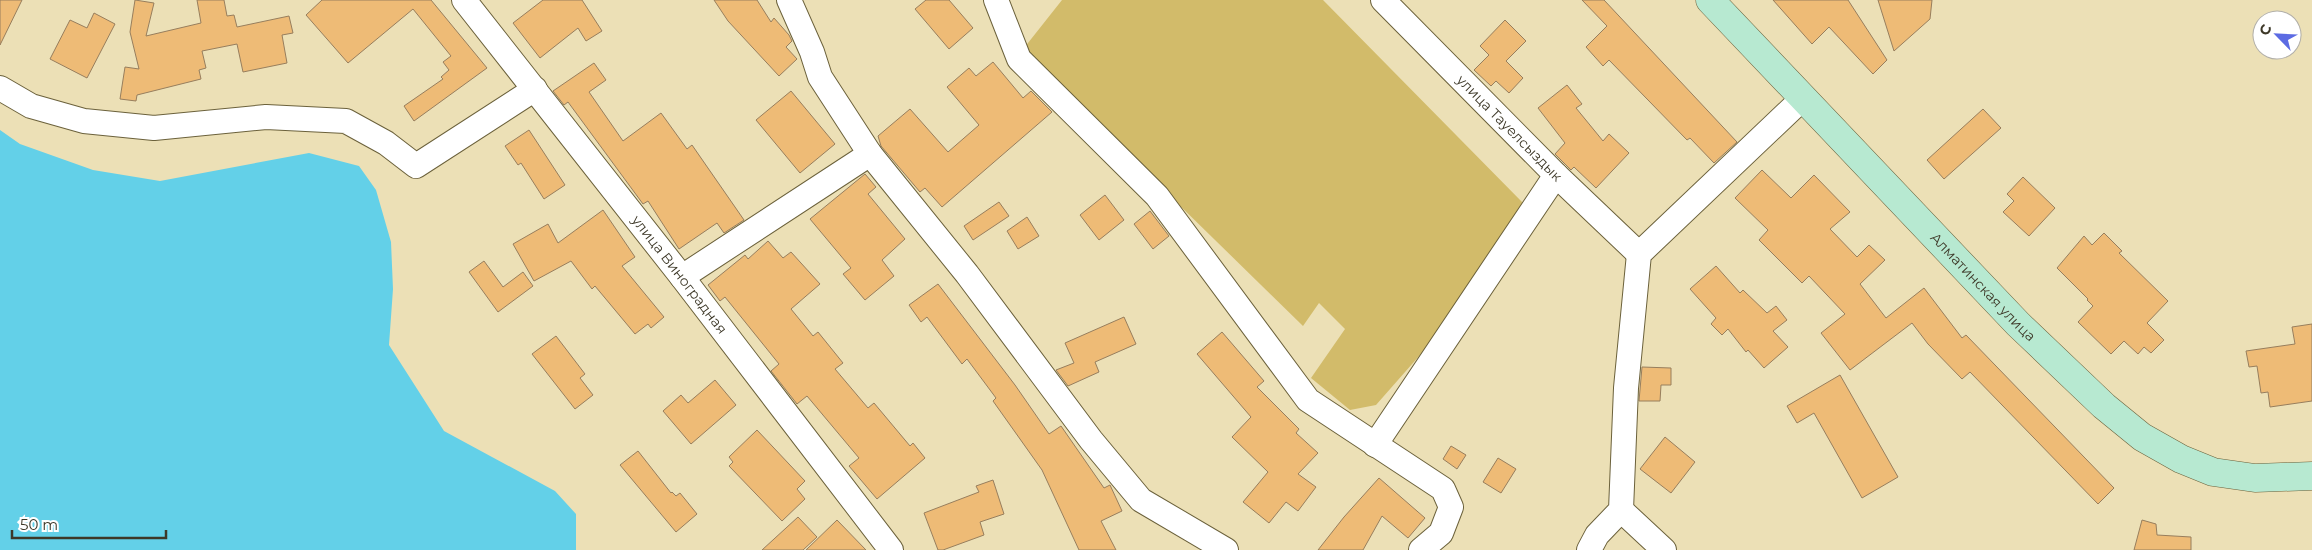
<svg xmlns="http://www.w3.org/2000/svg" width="2312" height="550" viewBox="0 0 2312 550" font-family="Montserrat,sans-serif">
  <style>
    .green { fill: #d2bb6a }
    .water { fill: #63d0e8 }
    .building { fill: #eebb76; stroke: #977e5d }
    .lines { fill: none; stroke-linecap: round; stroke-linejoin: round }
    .minor-casing { stroke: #6b613b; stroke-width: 26 }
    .secondary-casing { stroke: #6b613b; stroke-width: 29 }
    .minor { stroke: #fff; stroke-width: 24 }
    .secondary { stroke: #b7e9d1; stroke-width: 28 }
    .labels { text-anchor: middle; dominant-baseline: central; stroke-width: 5; stroke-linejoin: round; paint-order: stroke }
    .street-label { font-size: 14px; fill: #3d3828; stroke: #fff }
  </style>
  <rect width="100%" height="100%" fill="#ece0b6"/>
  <!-- green -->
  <polygon class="green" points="1062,0 1323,0 1523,203 1449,322 1376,405 1350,410 1311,378 1345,329 1319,303 1303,326 1126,153 1024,48"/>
  <!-- water -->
  <polygon class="water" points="0,130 20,144 93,170 160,181 309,153 359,166 376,190 391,242 393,289 389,345 444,431 555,491 576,514 576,550 0,550"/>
  <!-- building -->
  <g class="building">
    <polygon points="0,0 22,0 0,45"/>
    <polygon points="135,0 154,3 146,36 201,23 197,0 224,0 227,16 234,15 237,27 289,16 293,33 282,35 287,63 243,72 237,44 202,51 206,68 199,70 201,79 137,95 136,101 120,99 125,67 139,69 130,32"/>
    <polygon points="322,0 431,0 487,68 414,121 404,106 443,79 441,77 449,70 443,62 451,56 413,9 348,63 306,15"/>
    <polygon points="543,0 582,0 602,31 586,41 578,28 540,58 513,23"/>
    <polygon points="714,0 757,0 771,22 774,18 789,35 792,41 786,47 797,59 779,76 728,21"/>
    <polygon points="926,0 949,0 973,28 949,49 915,9"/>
    <polygon points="1582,0 1604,0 1737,142 1714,163 1690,138 1687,140 1609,60 1603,66 1586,47 1607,26"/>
    <polygon points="1773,0 1848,0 1887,60 1873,74 1829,27 1812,44"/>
    <polygon points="1878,0 1932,0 1930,19 1894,51"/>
    <polygon points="94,13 115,24 87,78 50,59 70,20 87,28"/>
    <polygon points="1505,20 1526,41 1506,61 1523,78 1509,93 1496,81 1491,86 1474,70 1489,55 1480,46"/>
    <polygon points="993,62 1023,98 1031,91 1052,112 942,207 925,188 920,192 881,146 878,136 910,109 948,152 979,125 947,87 969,68 976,76"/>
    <polygon points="594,63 606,80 589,92 623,141 661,113 687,149 692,145 744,220 724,233 717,223 679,249 648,201 643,204 568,102 564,105 553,91"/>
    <polygon points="1567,85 1582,104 1576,108 1603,141 1609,134 1629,153 1596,188 1574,167 1571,170 1555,154 1565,143 1538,108"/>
    <polygon points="791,91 835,144 800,173 756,120"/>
    <polygon points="1983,109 2001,128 1944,179 1927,160"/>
    <polygon points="529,130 565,185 544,199 521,163 518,165 505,146"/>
    <polygon points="1762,170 1791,198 1814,175 1850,212 1830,229 1857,257 1869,245 1885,260 1860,284 1886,318 1924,288 1962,338 1966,335 2114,488 2098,504 1970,372 1962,379 1928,344 1912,323 1850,370 1821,333 1845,314 1809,276 1802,283 1759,240 1768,230 1735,198"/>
    <polygon points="865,174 876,187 868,194 905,239 882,260 894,276 865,300 843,274 851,268 810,219"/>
    <polygon points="2023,177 2055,208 2029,236 2003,212 2014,201 2007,194"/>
    <polygon points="1105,195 1124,220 1099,240 1080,215"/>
    <polygon points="999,202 1009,216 973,240 964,226"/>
    <polygon points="603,210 635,257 622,266 664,317 651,328 648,324 635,334 595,286 592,289 571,261 534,281 513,244 548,224 558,243"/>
    <polygon points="1150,211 1169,236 1153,249 1134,224"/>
    <polygon points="1027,217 1039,236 1018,249 1007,231"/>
    <polygon points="2104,233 2122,251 2119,253 2168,301 2147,323 2164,340 2151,353 2144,347 2138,354 2124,341 2111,354 2078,322 2093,306 2087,300 2088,299 2057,268 2084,236 2092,245"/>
    <polygon points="768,241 783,258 791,252 820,284 791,309 813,336 818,332 843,363 835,369 868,408 874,403 910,446 913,443 925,458 877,499 849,466 859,458 807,396 797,404 771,371 779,364 725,297 720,301 708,285 745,255 748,259"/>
    <polygon points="484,261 503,287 523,272 533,286 498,312 469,272"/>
    <polygon points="1716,266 1740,293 1743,290 1767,313 1776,306 1787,320 1773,331 1788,347 1764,368 1748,350 1746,352 1728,329 1722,335 1711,324 1716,318 1690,289"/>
    <polygon points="938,284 1015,385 1049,434 1061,426 1104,488 1110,485 1122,511 1101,521 1116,550 1079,550 1042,470 993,401 996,398 967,359 962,364 927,317 921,322 909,305"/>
    <polygon points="1124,317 1136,344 1095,362 1099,372 1068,386 1056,370 1074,363 1065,343"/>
    <polygon points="2312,324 2312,401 2270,407 2268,392 2261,393 2257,366 2249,367 2246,351 2295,344 2292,327"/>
    <polygon points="1222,332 1264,381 1257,387 1299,429 1296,433 1318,453 1298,474 1316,487 1298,511 1286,502 1269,523 1243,502 1268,472 1232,437 1251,417 1197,354"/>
    <polygon points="556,336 585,374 580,378 593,395 575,409 532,354"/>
    <polygon points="1642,367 1671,368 1671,385 1661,385 1660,401 1639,401"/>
    <polygon points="1840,375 1898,477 1862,498 1814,413 1797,423 1787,406"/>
    <polygon points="715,380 736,405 691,444 663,411 681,395 688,403"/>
    <polygon points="757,430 805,481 797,489 805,499 782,521 729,466 733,462 729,457"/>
    <polygon points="1665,437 1695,462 1671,493 1640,469"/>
    <polygon points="1451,446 1466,455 1457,469 1443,459"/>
    <polygon points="638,451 671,493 672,492 676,496 680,493 697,514 676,532 620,465"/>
    <polygon points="1498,458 1516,469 1501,493 1483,482"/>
    <polygon points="1379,478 1425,518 1408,538 1382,516 1363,550 1318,550 1344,517"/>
    <polygon points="993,480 1004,514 980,522 984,535 943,550 938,550 924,513 979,492 976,486"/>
    <polygon points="798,517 817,537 803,550 762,550"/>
    <polygon points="837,520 866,550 806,550"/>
    <polygon points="2142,520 2156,524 2157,535 2191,537 2191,550 2134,550"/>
  </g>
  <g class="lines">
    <!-- minor casing -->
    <g class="minor-casing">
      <g id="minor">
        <path id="s1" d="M464,0L682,277L891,550"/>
        <polyline points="789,0 812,52 820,77 870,154 967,274 1091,440 1141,500 1226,550"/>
        <polyline points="996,0 1019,59 1157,196 1308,400 1443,489 1451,507 1441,533 1421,550"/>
        <path id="s2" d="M1383,0L1556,175L1639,254"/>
        <polyline points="0,88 31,106 84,121 154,128 266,117 346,121 386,143 416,166 535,89"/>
        <polyline points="682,277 870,154"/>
        <polyline points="1375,445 1556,175"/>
        <polyline points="1621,510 1664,550"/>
        <polyline points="1589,550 1597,535 1621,510 1626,388 1639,254 1802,99"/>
      </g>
    </g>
    <!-- secondary casing -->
    <g class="secondary-casing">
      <g id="secondary">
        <path id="s3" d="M1710,0L2018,324L2104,406L2142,437L2181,459L2213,472L2255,478L2312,476"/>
      </g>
    </g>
    <!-- minor -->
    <use href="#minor" class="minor"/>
    <!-- secondary -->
    <use href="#secondary" class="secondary"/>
  </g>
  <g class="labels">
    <!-- street labels -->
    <g class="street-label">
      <text stroke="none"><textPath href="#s2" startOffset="180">улица Тауелсыздык</textPath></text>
      <text stroke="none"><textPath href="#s1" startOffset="349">улица Виноградная</textPath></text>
      <text stroke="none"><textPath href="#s3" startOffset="396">Алматинская улица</textPath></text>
    </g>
  </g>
  <!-- north arrow -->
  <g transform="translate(2277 35) rotate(294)"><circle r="24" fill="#ffffff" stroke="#b1afa9"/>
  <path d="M0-4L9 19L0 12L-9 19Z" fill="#5c6be3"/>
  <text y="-8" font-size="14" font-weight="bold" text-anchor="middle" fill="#3d3828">С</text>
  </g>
  <!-- scale -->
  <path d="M12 530v8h154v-8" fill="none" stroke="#3d3828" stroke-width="2.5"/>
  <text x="20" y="530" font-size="15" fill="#3d3828" stroke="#ffffff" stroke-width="4" paint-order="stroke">50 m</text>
</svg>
